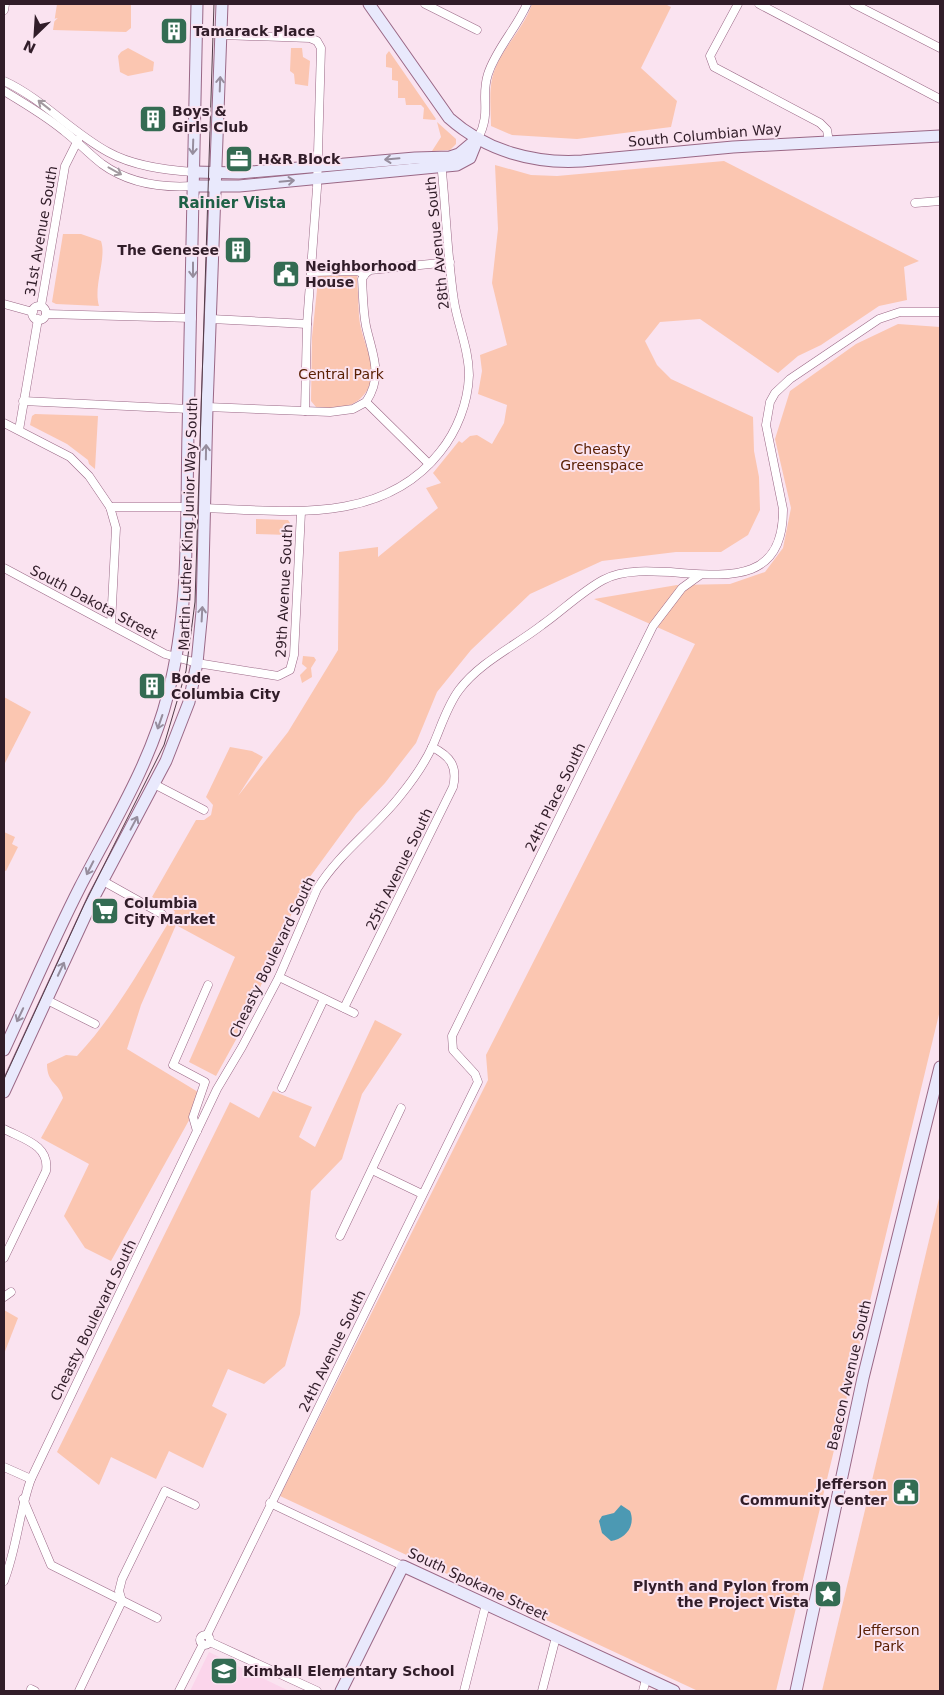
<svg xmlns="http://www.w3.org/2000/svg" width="944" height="1695" viewBox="0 0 944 1695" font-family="'DejaVu Sans',sans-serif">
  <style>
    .built { fill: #fbd5eb }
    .green { fill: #fbc6b1 }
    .water { fill: #4c99b3 }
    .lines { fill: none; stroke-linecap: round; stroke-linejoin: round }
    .street-casing { stroke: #9a6886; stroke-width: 9 }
    .secondary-casing { stroke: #9a6886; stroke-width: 13 }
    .street { stroke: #fff; stroke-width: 8 }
    .secondary { stroke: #e9e9fc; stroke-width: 11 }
    .tram { stroke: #523d49; stroke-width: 1 }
    .oneway { stroke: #968d9d }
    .oneway2 { stroke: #a2999f }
    .labels { text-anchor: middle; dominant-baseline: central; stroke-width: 4; stroke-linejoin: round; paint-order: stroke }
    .poi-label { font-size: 14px; font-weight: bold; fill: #311d29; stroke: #fae3f0; text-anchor: start }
    .street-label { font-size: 14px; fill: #311d29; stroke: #fae3f0 }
    .park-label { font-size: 14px; fill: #5a2004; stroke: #fae3f0 }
    .neighbourhood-label { font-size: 15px; font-weight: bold; fill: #1e6046; stroke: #fae3f0 }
  </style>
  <rect width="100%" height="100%" fill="#fae3f0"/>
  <!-- built -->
  <polygon class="built" points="209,1652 287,1690 286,1691 190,1691"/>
  <!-- green -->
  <g class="green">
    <polygon points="57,4 131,4 131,28 126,32 53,30"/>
    <path d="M532,4H665L671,7L641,68L677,101L671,127L577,139L512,135L491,126C491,111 489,93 492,79C498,51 523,31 532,4Z"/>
    <polygon points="128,48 154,62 153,71 128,76 120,72 118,56 121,52"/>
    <polygon points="291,48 302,48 303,57 310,61 308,86 295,84 294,74 290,71"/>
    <polygon points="389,51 436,119 435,120 423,119 424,108 421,105 406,105 405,98 398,98 398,81 392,80 392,68 386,67 386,55"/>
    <polygon points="437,122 456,139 456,144 450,150 432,151 441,137"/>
    <path d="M724,161L919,261L904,267L907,300L879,306L821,345L798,356L778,373L700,319L660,322L645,341L657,365L671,379L753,417L754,451L759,477L760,510L748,535L721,552H676L602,561L530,594L471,650L437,692L416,743L385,783L356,814L304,885L244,1025L216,1076L189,1062L235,957L176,925L141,1005L127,1049L203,1095L111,1261L85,1248L64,1216L89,1164L41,1138L63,1098C59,1082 47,1084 47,1064L66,1055L77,1056C117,1013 144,962 175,912L166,901L164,904L152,897L196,820H204L211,815L213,805L206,797L230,747L252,751L263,757L238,796L288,732L338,650L339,552L378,547V557L438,508L426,488L441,483L433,473L459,441L462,443L470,436L477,435L492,444L504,423L507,405L478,394L482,371L480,355L507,345L492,283L498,229L495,165L531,175L557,176Z"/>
    <path d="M63,234H81L101,241C107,258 93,286 99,306L56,304L52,302Z"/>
    <path d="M320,261L324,267L328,268L369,264C365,267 360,269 358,274C356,279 358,287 358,293C359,304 358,317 361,328C366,352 384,377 360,399C349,409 331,409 316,407L311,401L312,337Z"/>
    <polygon points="898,324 940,327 940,1010 776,1691 698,1691 280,1496 488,1080 486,1055 695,644 594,599 677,585 730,584 765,572 783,548 791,508 775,439 790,391 856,344"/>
    <polygon points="35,414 98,416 95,469 89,464 88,460 67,444 30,425 32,416"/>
    <polygon points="256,519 288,520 290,523 289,535 256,534"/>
    <polygon points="303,656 314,657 316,660 311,668 312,677 302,683 300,675 307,668 302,664"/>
    <polygon points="4,697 31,712 4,765"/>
    <polygon points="4,832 15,837 12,844 18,847 6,871 4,870"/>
    <polygon points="375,1020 402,1034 362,1094 342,1159 311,1191 300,1314 285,1366 264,1384 228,1369 212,1406 227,1414 203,1468 169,1451 156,1479 111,1457 99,1485 57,1452 230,1102 259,1118 273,1091 312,1107 299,1137 315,1147"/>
    <polygon points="940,1194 940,1691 822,1691"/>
    <polygon points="4,1310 18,1318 4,1354"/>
  </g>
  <!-- water -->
  <path class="water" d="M621,1505L630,1511C636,1525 626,1539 611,1541L602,1533L599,1521L602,1516L614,1513Z"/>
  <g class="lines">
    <!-- street casing -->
    <g class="street-casing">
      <g id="street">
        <polyline points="425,4 477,30"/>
        <polyline points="738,4 710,56 714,67 820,123 827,130 829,142"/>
        <polyline points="759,4 940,99"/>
        <polyline points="854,4 940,48"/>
        <polyline points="4,10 5,4"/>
        <polyline points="222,35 310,38 317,41 321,48 317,188 307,324 305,411"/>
        <path d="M4,81C43,99 71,132 108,152C133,166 165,170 193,172"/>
        <path d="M4,91C24,103 46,116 64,131C77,141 89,154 102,164C128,183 161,188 193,186"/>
        <path d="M478,138C492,112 480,98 488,74C496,49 516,29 527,4"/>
        <polyline points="915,203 940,201"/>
        <polyline points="311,272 357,271 365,274"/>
        <path d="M365,274L362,279C363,295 363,311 366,326C372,354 384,375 366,402"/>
        <polyline points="365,274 370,270 450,262"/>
        <polyline points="4,304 33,312"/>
        <polyline points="41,306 65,166 78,140"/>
        <circle cx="39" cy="313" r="7"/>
        <polyline points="46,314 192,318"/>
        <polyline points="211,319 307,324"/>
        <polyline points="23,401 189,409"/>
        <polyline points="207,407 330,412 353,409 366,402 429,464"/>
        <polyline points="4,423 70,457 89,476 110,507 116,528 111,624"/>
        <polyline points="19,430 38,319"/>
        <polyline points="110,507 187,507"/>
        <path d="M204,508C286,511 383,525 440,452C457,431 468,403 469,375C469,349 458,326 454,301C447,255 446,208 441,162"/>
        <polyline points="4,568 165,654 197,663 278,676 290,670 294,655 301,512"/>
        <polyline points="154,784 204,810"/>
        <polyline points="103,881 162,914"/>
        <polyline points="279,977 354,1013"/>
        <polyline points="47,1000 95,1024"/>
        <path d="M344,1008L453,787C458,766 450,756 432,747"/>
        <polyline points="282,1088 324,999"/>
        <path d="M4,1129C23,1139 50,1145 46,1171L4,1258"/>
        <polyline points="197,1131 193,1117 205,1082 173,1065 208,985"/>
        <polyline points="372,1170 422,1194"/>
        <polyline points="340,1236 401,1108"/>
        <polyline points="4,1297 11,1292"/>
        <polyline points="4,1467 31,1479"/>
        <polyline points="23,1499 51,1565 157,1618"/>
        <polyline points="270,1503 403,1566"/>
        <path d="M4,1581C17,1548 19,1512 31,1479L217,1089L242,1047L279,977L317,889C339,853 375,828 400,796C413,780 425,763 433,745C441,727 447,706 459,690C480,662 515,646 542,625C562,611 581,592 603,580C659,549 784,620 783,509L766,425L770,402L775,393L790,379L879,319L900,312H940"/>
        <circle cx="205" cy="1640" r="5"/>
        <polyline points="207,1635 478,1082 475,1074 453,1050 452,1036 653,626 682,588 700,575"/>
        <polyline points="210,1642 317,1691"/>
        <polyline points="31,1689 35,1691"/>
        <polyline points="79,1691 122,1601 119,1591 122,1579 165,1491 195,1505"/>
        <polyline points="179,1691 203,1644"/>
        <polyline points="464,1691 486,1604"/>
        <polyline points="542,1691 556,1637"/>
        <polyline points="643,1691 646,1679"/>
      </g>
    </g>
    <!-- secondary casing -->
    <g class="secondary-casing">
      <g id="secondary">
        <path d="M369,4L449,118C486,151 534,164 582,161L733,147L940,136"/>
        <polyline points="193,172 239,173 415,158 450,157 459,154 478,138"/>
        <polyline points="193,186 239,186 457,165 470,158 478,138"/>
        <path d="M4,1050C29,996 53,940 80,887C112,825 151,763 168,694C190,610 186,520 188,434C192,291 193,147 197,4"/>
        <polyline points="4,1092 94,897 166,761 189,702 197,663 202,611 207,407 222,4"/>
        <polyline points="341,1691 403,1566 674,1691"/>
        <polyline points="796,1691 863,1378 940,1067"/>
      </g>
    </g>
    <!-- street -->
    <use href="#street" class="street"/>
    <!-- secondary -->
    <use href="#secondary" class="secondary"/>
    <!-- tram -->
    <polyline class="tram" points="4,1079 84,905 164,745 186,671 195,602 214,4"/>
  </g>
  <!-- one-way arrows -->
  <defs><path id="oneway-shaft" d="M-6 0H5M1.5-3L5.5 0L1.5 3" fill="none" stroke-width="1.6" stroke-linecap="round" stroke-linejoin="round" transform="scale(1.25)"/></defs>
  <g class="oneway">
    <use href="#oneway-shaft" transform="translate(220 84) rotate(-88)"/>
    <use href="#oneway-shaft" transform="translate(193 147) rotate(92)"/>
    <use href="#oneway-shaft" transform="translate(392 159) rotate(175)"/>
    <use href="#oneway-shaft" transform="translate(287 181) rotate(-5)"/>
    <use href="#oneway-shaft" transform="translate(193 270) rotate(90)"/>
    <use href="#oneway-shaft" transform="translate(206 452) rotate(-89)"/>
    <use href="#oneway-shaft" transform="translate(202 614) rotate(-87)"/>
    <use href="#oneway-shaft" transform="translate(160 722) rotate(109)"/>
    <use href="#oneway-shaft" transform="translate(134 823) rotate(-62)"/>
    <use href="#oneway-shaft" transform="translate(90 868) rotate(117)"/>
    <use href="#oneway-shaft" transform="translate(61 969) rotate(-65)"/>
    <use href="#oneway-shaft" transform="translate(20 1015) rotate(115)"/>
  </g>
  <g class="oneway2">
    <use href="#oneway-shaft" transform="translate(44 105) rotate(-142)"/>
    <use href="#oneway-shaft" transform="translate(115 171) rotate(29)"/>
  </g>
  <!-- icons -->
  <defs>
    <g id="building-square" transform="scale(1.4375)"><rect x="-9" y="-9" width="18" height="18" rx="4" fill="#346c53" stroke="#fae3f0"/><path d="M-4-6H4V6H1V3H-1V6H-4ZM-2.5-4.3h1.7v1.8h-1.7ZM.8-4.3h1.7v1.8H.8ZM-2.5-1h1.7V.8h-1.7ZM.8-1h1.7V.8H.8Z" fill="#fff"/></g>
    <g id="office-square" transform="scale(1.4375)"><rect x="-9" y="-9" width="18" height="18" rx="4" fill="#346c53" stroke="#fae3f0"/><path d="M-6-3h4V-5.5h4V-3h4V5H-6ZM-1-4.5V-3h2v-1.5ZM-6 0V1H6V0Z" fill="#fff"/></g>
    <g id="civic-square" transform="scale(1.4375)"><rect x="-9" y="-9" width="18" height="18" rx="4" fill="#346c53" stroke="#fae3f0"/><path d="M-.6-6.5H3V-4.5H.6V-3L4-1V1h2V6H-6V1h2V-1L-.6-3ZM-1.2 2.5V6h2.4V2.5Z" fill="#fff"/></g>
    <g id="supermarket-square" transform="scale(1.4375)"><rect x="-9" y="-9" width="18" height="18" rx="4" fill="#346c53" stroke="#fae3f0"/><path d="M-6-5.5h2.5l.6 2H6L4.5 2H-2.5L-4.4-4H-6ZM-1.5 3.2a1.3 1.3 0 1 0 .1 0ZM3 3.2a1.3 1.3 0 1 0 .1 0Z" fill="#fff"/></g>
    <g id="sight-square" transform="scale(1.4375)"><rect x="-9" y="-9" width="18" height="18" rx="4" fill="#346c53" stroke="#fae3f0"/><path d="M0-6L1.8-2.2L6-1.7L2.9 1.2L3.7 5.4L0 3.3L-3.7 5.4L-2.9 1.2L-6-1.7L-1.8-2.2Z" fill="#fff"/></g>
    <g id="school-square" transform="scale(1.4375)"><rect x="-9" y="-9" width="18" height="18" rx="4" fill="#346c53" stroke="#fae3f0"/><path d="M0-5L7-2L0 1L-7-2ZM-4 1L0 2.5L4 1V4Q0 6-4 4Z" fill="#fff"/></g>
  </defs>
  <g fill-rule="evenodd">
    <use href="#building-square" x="174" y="31"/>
    <use href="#building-square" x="153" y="119"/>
    <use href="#office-square" x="239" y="159"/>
    <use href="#building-square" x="238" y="250"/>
    <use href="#civic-square" x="286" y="274"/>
    <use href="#building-square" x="152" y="686"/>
    <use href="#supermarket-square" x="105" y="911"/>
    <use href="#civic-square" x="906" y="1492"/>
    <use href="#sight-square" x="828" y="1594"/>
    <use href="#school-square" x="224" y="1671"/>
  </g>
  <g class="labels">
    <!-- poi labels -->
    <g class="poi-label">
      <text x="193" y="31">Tamarack Place</text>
      <text x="172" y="111">Boys &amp;<tspan x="172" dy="16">Girls Club</tspan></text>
      <text x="258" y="159">H&amp;R Block</text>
      <text x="219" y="250" text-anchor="end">The Genesee</text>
      <text x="305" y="266">Neighborhood<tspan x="305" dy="16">House</tspan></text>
      <text x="171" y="678">Bode<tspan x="171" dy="16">Columbia City</tspan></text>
      <text x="124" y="903">Columbia<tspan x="124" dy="16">City Market</tspan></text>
      <text x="887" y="1484" text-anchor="end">Jefferson<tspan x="887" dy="16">Community Center</tspan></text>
      <text x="809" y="1586" text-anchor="end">Plynth and Pylon from<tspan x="809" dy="16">the Project Vista</tspan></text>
      <text x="243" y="1671">Kimball Elementary School</text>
    </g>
    <!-- street labels -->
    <g class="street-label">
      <text transform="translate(705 135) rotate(-5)">South Columbian Way</text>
      <text transform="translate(41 231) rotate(-80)">31st Avenue South</text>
      <text transform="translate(437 243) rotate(-96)">28th Avenue South</text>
      <text transform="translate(188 524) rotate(-88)">Martin Luther King Junior Way South</text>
      <text transform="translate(284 591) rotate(-87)">29th Avenue South</text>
      <text transform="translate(94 602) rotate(28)">South Dakota Street</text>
      <text transform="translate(555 797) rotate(-64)">24th Place South</text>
      <text transform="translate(399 869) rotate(-64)">25th Avenue South</text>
      <text transform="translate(272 957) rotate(-64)">Cheasty Boulevard South</text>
      <text transform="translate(93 1320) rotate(-64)">Cheasty Boulevard South</text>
      <text transform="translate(332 1351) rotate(-64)">24th Avenue South</text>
      <text transform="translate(849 1375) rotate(-77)">Beacon Avenue South</text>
      <text transform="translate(478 1584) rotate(25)">South Spokane Street</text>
    </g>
    <!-- park labels -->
    <g class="park-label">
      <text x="341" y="374">Central Park</text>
      <text x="602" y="449">Cheasty<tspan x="602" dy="16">Greenspace</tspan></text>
      <text x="889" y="1630">Jefferson<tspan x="889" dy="16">Park</tspan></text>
    </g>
    <!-- neighbourhood labels -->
    <g class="neighbourhood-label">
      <text x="232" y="203">Rainier Vista</text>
    </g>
  </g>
  <!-- border -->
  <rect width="944" height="1695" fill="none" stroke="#311d29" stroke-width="10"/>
  <!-- north arrow -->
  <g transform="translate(35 35) rotate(205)" stroke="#fae3f0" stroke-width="4" paint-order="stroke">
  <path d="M0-4L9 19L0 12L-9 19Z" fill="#311d29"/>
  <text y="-8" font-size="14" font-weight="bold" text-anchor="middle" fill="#311d29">N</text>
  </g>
</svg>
